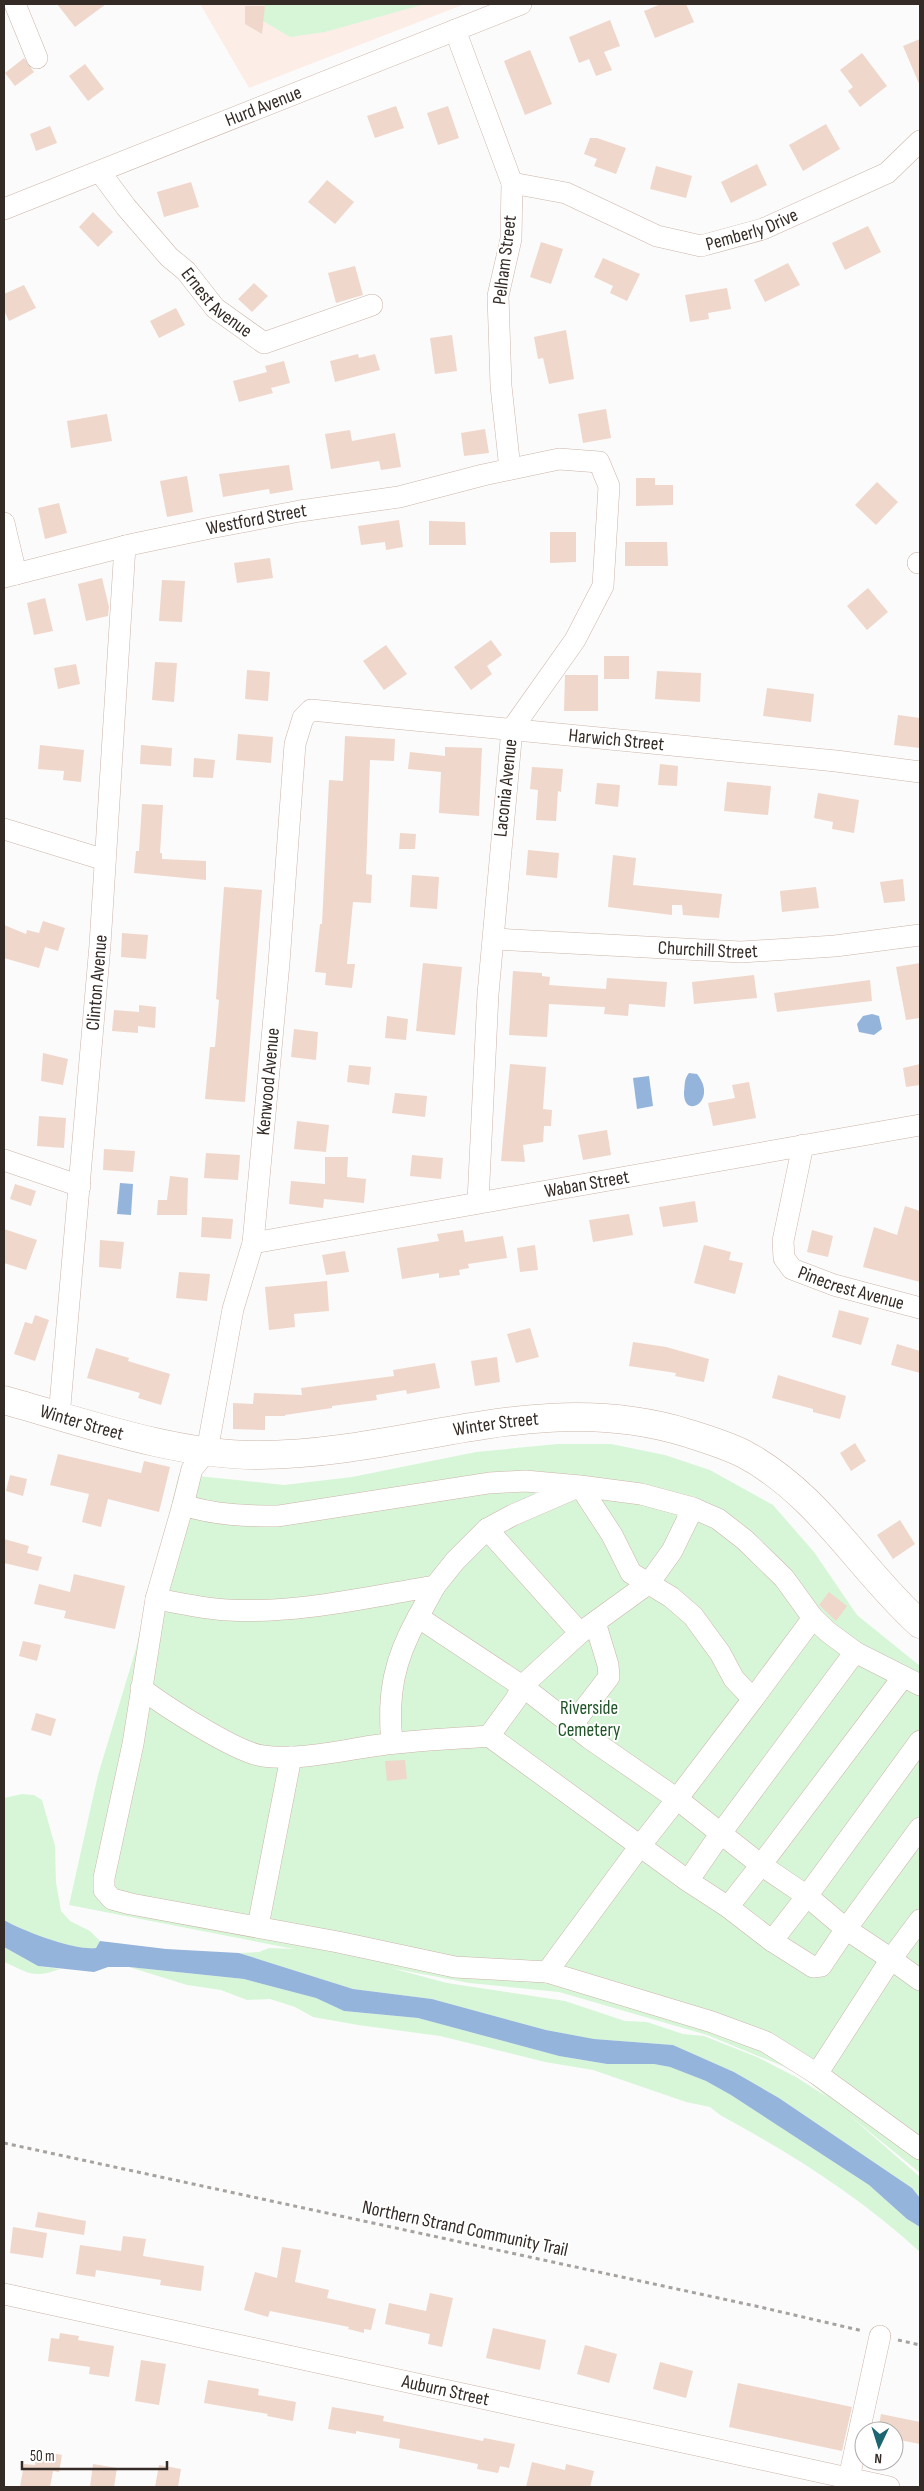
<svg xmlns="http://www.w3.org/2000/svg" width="924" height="2491" viewBox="0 0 924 2491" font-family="'Sofia Sans Condensed',sans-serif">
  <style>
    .education { fill: #fceee7 }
    .green { fill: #d7f6d8; fill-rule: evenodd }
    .water { fill: #95b4db }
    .building { fill: #f0d7cb }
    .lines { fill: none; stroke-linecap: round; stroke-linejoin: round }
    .minor-casing { stroke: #ccb4a9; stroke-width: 22 }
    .major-casing { stroke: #ccb4a9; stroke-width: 29 }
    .path { stroke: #a6a2a0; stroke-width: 3; stroke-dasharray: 4 4; stroke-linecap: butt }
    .minor { stroke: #fff; stroke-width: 21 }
    .major { stroke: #fff; stroke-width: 28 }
    .labels { text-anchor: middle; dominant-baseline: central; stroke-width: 4; stroke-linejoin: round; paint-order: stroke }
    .street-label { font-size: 19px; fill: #342b26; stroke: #fff }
    .park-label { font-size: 19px; fill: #1f5526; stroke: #fff }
  </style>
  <rect width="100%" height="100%" fill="#fbfbfb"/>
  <!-- education -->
  <polygon class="education" points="200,4 465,4 249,88"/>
  <!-- green -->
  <g class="green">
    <polygon points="265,4 425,4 325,32 290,37 263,21"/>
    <path d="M557,1444H611L665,1455L710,1470L773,1505L814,1552L857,1615L920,1666V2173L849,2115L920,2177V2198L912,2188L779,2098L734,2072L673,2045L593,2039L546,2030L432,1999L353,1989L239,1953L259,1952L269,1948L294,1949L69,1905L98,1775L135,1652L179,1474L284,1485L352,1477L476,1452ZM391,1968L469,1983L559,1992L707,2035L797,2072L827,2097L796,2077L757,2057L704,2036L683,2034L647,2022L625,2021L565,2001L447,1983Z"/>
    <path d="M22,1794L34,1795L42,1800L55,1846L56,1882L61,1911L70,1921L90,1931L100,1941L96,1948C75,1951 23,1931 4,1920V1798Z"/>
    <path d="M4,1947L38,1966L60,1969C32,1979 30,1973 4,1962Z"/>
    <path d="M129,1967L244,1979L316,1998L344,2011L418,2018L559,2056L607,2064H654L670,2067L706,2081L731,2095L869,2185L907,2219L920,2227V2252C860,2197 792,2154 720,2115L710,2107L686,2102L593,2070L545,2062L440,2036L358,2025L313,2017L295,2007L270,1999L247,2000L221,1990L187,1985Z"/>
  </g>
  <!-- water -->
  <g class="water">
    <polygon points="872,1014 879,1016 882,1029 874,1035 859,1032 857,1024 863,1016"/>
    <path d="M689,1073L697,1074C719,1101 683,1121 684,1092C685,1084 684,1079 689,1073Z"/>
    <polygon points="649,1076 653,1106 637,1109 633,1078"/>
    <polygon points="120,1183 133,1184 131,1215 117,1214"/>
    <path d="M4,1920C23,1931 75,1951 96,1948L100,1941L166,1949L239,1953L353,1989L432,1999L546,2030L594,2039L673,2045L734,2072L779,2098L912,2188L920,2198V2227L907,2219L869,2185L731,2095L706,2081L670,2067L654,2064H607L559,2056L418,2018L344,2011L316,1998L244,1979L129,1967H108L94,1972L38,1966L4,1947Z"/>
  </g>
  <!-- building -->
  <g class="building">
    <polygon points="57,4 106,4 75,27"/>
    <polygon points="661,4 686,4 694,22 655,38 644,11"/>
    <polygon points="245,6 265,6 262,34 245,24"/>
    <polygon points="610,20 620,46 604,52 612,70 596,76 589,59 579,63 569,37"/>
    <polygon points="920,39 920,86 903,46"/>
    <polygon points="530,50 552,104 525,115 504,61"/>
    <polygon points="862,53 887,86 860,107 848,91 853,87 840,70"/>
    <polygon points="24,58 34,72 15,86 5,73"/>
    <polygon points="85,64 104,89 88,101 69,76"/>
    <polygon points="396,106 404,128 375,138 367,116"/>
    <polygon points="448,106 459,138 438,145 427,113"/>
    <polygon points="826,124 840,149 803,171 789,145"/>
    <polygon points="50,126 57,143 36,151 30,134"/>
    <polygon points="590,138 597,138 626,148 616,174 594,166 597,159 584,154"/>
    <polygon points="757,164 767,185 731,203 721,182"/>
    <polygon points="656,166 692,176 686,198 650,189"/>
    <polygon points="327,180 354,202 335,224 308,202"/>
    <polygon points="191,182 199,207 164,217 157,192"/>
    <polygon points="93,212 113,232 98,247 79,227"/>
    <polygon points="868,226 881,252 845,270 832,243"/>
    <polygon points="541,242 563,249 551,284 530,277"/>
    <polygon points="603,258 640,274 627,301 610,293 613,286 594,277"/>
    <polygon points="788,263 800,285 765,302 754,280"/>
    <polygon points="355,266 363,295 336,303 328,273"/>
    <polygon points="254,283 268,296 252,312 238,299"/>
    <polygon points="24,285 36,308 9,321 4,310 4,294"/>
    <polygon points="727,288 731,309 708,313 709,319 690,322 685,295"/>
    <polygon points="176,308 185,325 159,338 150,321"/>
    <polygon points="566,330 574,379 549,384 543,358 538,359 534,337"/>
    <polygon points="452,335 457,371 435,374 430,338"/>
    <polygon points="358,354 359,358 375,354 380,370 335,382 330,361"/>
    <polygon points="284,361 290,383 271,388 273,393 239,402 233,381 267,372 265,366"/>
    <polygon points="606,409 611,438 583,443 578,414"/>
    <polygon points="107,414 112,441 71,448 67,421"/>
    <polygon points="485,429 489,453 464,456 461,433"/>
    <polygon points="350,430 352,441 395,433 401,467 381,470 379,461 331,469 325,434"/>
    <polygon points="289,465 293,490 270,494 269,489 223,497 219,474"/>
    <polygon points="187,476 193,512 167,517 160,481"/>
    <polygon points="636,478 655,478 655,485 673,485 673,505 636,506"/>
    <polygon points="877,482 898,502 876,525 855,505"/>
    <polygon points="59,503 67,533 45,539 38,508"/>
    <polygon points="399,520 403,547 386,550 385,542 361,545 358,526"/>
    <polygon points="429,521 465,522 466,545 429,545"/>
    <polygon points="550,532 576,532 576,562 550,563"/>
    <polygon points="625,542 667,542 668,566 625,566"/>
    <polygon points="270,558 273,578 237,583 234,563"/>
    <polygon points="102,578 109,607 108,616 86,621 78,584"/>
    <polygon points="162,580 185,581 182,622 159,621"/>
    <polygon points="868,588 888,612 867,630 847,606"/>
    <polygon points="45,598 53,631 34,635 27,603"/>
    <polygon points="491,640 502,655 487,666 492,674 471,690 454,667"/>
    <polygon points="386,645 407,674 384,690 363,661"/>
    <rect x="604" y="656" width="25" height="23"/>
    <polygon points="155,662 177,663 174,702 152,700"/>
    <polygon points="76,664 80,684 58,689 54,668"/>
    <polygon points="247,670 270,672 268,701 245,699"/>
    <polygon points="657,671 701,673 700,702 655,699"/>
    <polygon points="565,675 598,675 598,711 564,711"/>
    <polygon points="767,688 814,694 811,722 763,716"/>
    <polygon points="898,715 920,718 920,748 894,745"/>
    <polygon points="238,734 273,737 271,763 236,760"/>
    <polygon points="345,736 395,739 394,761 370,760 366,874 372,875 371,903 353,902 347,964 355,964 352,988 325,985 326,973 315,972 320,924 322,924 329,780 343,781"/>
    <polygon points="40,745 84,750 81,782 63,780 64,771 38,769"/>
    <polygon points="141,745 172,748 171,766 140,764"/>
    <polygon points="445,747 482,748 479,816 439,813 441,772 408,769 410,752 445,756"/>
    <polygon points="194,758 215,760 213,778 193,777"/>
    <polygon points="660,764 678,766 677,786 658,785"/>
    <polygon points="532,767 563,769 561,792 558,791 556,821 536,820 538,790 530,789"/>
    <polygon points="727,782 771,786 768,815 724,811"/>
    <polygon points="597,783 620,785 618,807 595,804"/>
    <polygon points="818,793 859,800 854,833 832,829 833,822 814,818"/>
    <polygon points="142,804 163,805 160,853 162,853 162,859 206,861 206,880 134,873 136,851 139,851"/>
    <polygon points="400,833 416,834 415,849 399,849"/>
    <polygon points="528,850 559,853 557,878 526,875"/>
    <polygon points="613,855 636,858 633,885 722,894 719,918 683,915 682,905 672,905 672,915 608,907"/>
    <polygon points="412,875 439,877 437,909 410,907"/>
    <polygon points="903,879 905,901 884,903 880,882"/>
    <polygon points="224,887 262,890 245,1102 205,1099 210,1047 215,1047 219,1000 216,999"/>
    <polygon points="816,887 819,908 782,912 780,891"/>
    <polygon points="43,921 65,928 58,951 45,947 39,968 4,958 4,925 26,934 27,930 39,933"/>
    <polygon points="122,933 148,935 146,959 121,957"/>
    <polygon points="423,963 462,967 455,1035 416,1031"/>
    <polygon points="920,963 920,1018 906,1020 896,967"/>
    <polygon points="513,971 542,973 542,976 550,977 549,985 606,989 607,978 667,982 665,1007 629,1004 628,1016 604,1014 605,1007 549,1004 547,1037 509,1035"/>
    <polygon points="754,975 757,998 694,1004 692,982"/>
    <polygon points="870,980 872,1001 777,1012 774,993"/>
    <polygon points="139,1005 156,1007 155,1028 138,1026 138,1033 112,1031 114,1010 139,1012"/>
    <polygon points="387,1016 408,1019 406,1040 385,1038"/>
    <polygon points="294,1029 318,1032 316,1060 291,1057"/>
    <polygon points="43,1053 68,1059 63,1085 41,1081"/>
    <polygon points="510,1064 546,1067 543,1109 552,1110 551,1126 544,1126 543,1142 523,1145 525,1162 501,1161"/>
    <polygon points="920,1064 920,1085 906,1087 903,1068"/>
    <polygon points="349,1065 371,1067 369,1085 347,1082"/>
    <polygon points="749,1082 756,1118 713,1126 708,1103 735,1098 732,1085"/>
    <polygon points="395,1093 427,1096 425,1117 392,1113"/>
    <polygon points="39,1116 66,1118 64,1148 37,1146"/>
    <polygon points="297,1121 329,1125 326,1152 294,1149"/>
    <polygon points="607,1130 611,1155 583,1160 578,1135"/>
    <polygon points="104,1149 135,1151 133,1172 103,1170"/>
    <polygon points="206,1153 240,1155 238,1180 204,1178"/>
    <polygon points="412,1155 443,1158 441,1179 410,1176"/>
    <polygon points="325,1157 348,1157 347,1177 366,1179 364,1203 324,1199 323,1208 289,1204 291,1181 325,1184"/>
    <polygon points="170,1176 188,1178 187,1215 157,1215 158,1200 167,1200"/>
    <polygon points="15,1184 36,1191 31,1206 10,1199"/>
    <polygon points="695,1201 698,1222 663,1227 659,1207"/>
    <polygon points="905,1206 920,1211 920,1282 863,1267 874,1227 897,1235"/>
    <polygon points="629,1214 633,1235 593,1242 589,1220"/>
    <polygon points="202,1217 233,1219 231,1239 201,1237"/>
    <polygon points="4,1229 37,1240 26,1270 4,1263"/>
    <polygon points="463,1230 465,1242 503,1236 507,1258 468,1264 469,1268 459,1270 460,1275 439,1278 439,1273 402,1279 397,1248 439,1241 437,1234"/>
    <polygon points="812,1230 833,1236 828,1257 807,1252"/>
    <polygon points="100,1240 124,1242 121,1269 99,1267"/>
    <polygon points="535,1245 538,1270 520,1272 517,1248"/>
    <polygon points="704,1245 731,1252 729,1260 743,1263 735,1294 694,1283"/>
    <polygon points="345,1251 349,1272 326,1275 322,1255"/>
    <polygon points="179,1272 210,1274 207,1301 176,1298"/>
    <polygon points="327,1281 329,1311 294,1314 295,1327 269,1330 265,1287"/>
    <polygon points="839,1310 869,1318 861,1345 832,1337"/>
    <polygon points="35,1315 49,1320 35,1361 14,1354 25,1322 32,1324"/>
    <polygon points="530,1328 539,1357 516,1363 507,1334"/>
    <polygon points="633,1342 666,1347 709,1359 704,1382 675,1376 676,1373 629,1366"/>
    <polygon points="897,1344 920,1351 920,1373 891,1365"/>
    <polygon points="96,1348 129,1358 128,1361 170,1374 161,1405 138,1398 140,1393 87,1378"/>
    <polygon points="497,1357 500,1382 475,1386 471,1361"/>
    <polygon points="435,1363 440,1388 407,1394 406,1390 376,1395 377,1400 332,1406 332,1408 285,1415 285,1416 265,1416 265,1430 233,1429 233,1403 253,1404 254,1393 302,1395 301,1388 394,1376 393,1370"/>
    <polygon points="778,1375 846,1396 840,1419 813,1412 813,1409 772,1398"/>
    <polygon points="855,1443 866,1461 851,1471 840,1453"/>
    <polygon points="58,1454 141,1473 144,1461 170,1467 159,1512 108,1499 101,1527 82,1522 89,1494 50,1485"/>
    <polygon points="10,1475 27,1479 23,1496 6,1491"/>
    <polygon points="900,1520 915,1544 893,1559 877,1535"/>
    <polygon points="4,1539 29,1546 27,1553 42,1557 38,1571 4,1563"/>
    <polygon points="74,1574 125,1586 115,1629 64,1618 66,1611 34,1604 39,1584 70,1592"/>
    <polygon points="829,1592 847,1606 836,1621 819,1605"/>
    <polygon points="23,1641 41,1645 37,1661 19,1656"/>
    <polygon points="36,1713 56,1719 51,1736 31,1730"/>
    <polygon points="405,1760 407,1779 387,1781 385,1761"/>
    <polygon points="38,2212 86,2221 84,2235 35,2227"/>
    <polygon points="13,2227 47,2233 43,2258 10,2253"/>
    <polygon points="123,2236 146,2239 143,2256 204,2266 201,2291 160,2285 161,2280 96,2270 95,2277 76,2274 80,2245 121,2251"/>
    <polygon points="282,2247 301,2250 295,2282 329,2290 327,2298 376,2309 371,2330 364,2329 364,2333 348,2329 349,2327 270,2311 268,2317 244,2310 255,2272 277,2278"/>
    <polygon points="430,2293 453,2298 442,2347 428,2344 430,2334 385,2324 389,2303 426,2311"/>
    <polygon points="493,2328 546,2340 540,2370 486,2358"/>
    <polygon points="60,2333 79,2336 78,2340 114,2346 109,2377 89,2374 90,2367 48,2361 51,2338 59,2339"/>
    <polygon points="585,2345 617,2354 609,2383 577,2374"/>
    <polygon points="141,2360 166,2364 159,2405 135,2401"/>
    <polygon points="660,2362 693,2371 686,2398 653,2389"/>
    <polygon points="208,2380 259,2389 258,2395 296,2402 293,2421 267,2416 268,2414 204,2403"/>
    <polygon points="738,2383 852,2407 842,2451 729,2427"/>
    <polygon points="332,2407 384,2416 383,2421 483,2441 484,2438 515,2444 509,2468 500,2466 498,2473 477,2469 478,2464 399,2448 400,2439 356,2431 356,2434 328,2429"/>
    <polygon points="881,2414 920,2422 920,2444 894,2439 894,2431 878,2431"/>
    <polygon points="37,2450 62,2455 59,2472 53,2471 50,2487 20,2487 24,2464 35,2465"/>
    <polygon points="532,2462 565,2470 566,2464 594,2471 590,2487 526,2487"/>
    <polygon points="93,2464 117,2468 114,2487 90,2487"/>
    <polygon points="159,2465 181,2469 178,2487 155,2487"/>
  </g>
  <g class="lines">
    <!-- minor casing -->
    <g class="minor-casing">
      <g id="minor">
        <polyline points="15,4 37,58"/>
        <polyline points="455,30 512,183 511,239 498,296 501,386 510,469"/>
        <path id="s1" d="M100,172L126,207L169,257L186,271L215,308L264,343L372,305"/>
        <path id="s2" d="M512,183L566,193L657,236L701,246L763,229L887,173L920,141"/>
        <path id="s3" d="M4,209L521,4"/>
        <polyline points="4,523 16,574"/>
        <polyline points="918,563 920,563"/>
        <path id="s4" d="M4,577L134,544L215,527L300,511L399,497L483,475L559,459L599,462L609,486L603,586L575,640L512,729L488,994L478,1202"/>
        <polyline points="4,829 105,860"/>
        <path id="s5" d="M494,939L741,952L835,946L920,935"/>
        <path id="s6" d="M803,1145L783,1241L784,1258L792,1269L834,1285L920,1308"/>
        <polyline points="4,1160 80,1186"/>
        <path id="s7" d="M253,1243L920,1125"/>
        <path id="s8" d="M59,1417L100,945L125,546"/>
        <path id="s9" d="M183,1505L192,1469L207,1451L233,1309L253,1243L279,963L295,744L303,718L311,710L836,761L920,772"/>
        <polyline points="693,1508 718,1519 745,1540 784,1578 813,1618"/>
        <polyline points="435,1586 455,1561 487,1529"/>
        <path d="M156,1599C180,1603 204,1609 228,1610C297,1614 367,1597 435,1586L418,1617L522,1686L516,1699L489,1736"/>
        <path d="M141,1688C163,1705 237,1753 263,1756C300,1761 342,1750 380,1745C416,1740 453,1739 489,1736L640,1846L547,1972L455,1967L338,1942L131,1904L112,1899L104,1890V1878L133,1744L156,1599L183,1505C215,1515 245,1516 278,1516L489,1483L525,1481L580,1486L612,1535L631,1573L671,1597L693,1616L720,1653L734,1679L753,1699L677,1799L589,1738L522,1686L580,1633L487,1529L513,1515L580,1486L641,1494L693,1508L672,1551L649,1583L580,1633"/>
        <polyline points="753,1699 813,1618 828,1632 855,1652"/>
        <polyline points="572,1725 609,1677 608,1665 595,1622"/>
        <path d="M392,1743C387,1694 394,1660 418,1617"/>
        <polyline points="920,1828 846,1929 891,1959 920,1920"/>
        <polyline points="688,1881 728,1907 761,1865 677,1799 640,1846 688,1881 721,1833 855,1652 920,1685"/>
        <polyline points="728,1907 772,1941 807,1896 761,1865 903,1677"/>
        <polyline points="258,1926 291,1757"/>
        <polyline points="772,1941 813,1967 821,1966 846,1929 807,1896 920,1741"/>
        <polyline points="547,1972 712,2022 766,2042 817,2074 891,1959 920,1980"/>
        <polyline points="817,2074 920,2149"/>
        <path id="s10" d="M4,2294L889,2487"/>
        <polyline points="849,2478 880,2336"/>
      </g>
    </g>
    <!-- major casing -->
    <g class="major-casing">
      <g id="major">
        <path id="s11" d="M4,1400C83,1422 177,1456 259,1455C406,1455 539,1387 687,1433C706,1439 726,1445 744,1454C819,1494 859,1569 920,1624"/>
      </g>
    </g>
    <!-- path -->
    <g class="path">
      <polyline points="4,2143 760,2307 863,2331"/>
      <polyline points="898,2340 920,2345"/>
    </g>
    <!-- minor -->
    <use href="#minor" class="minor"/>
    <!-- major -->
    <use href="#major" class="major"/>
  </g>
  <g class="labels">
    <!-- street labels -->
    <g class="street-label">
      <text stroke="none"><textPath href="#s3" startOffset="279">Hurd Avenue</textPath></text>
      <text stroke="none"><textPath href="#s2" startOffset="254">Pemberly Drive</textPath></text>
      <text transform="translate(505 260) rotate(-83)">Pelham Street</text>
      <text stroke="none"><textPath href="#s1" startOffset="176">Ernest Avenue</textPath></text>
      <text stroke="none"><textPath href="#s4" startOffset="259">Westford Street</textPath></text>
      <text stroke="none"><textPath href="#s9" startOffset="1120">Harwich Street</textPath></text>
      <text transform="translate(506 788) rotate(-84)">Laconia Avenue</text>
      <text stroke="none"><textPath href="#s5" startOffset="214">Churchill Street</textPath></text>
      <text stroke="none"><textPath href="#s8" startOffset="436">Clinton Avenue</textPath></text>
      <text stroke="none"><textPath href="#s9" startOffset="436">Kenwood Avenue</textPath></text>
      <text stroke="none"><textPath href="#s7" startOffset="339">Waban Street</textPath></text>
      <text stroke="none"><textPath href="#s6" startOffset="191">Pinecrest Avenue</textPath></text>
      <text stroke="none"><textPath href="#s11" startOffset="81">Winter Street</textPath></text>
      <text stroke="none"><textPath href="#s11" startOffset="501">Winter Street</textPath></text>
      <text transform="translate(465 2229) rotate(12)">Northern Strand Community Trail</text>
      <text stroke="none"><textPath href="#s10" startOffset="452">Auburn Street</textPath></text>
    </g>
    <!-- park labels -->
    <g class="park-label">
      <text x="589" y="1708">Riverside<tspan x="589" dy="22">Cemetery</tspan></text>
    </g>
  </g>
  <!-- border -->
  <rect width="924" height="2491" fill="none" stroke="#342b26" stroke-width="10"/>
  <!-- north arrow -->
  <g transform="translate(879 2446) rotate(184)"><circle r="24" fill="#ffffff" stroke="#aeaaa8"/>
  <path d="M0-4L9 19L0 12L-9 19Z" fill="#1c6672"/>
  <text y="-8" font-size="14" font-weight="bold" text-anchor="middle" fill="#342b26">N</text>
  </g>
  <!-- scale -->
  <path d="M22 2461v8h145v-8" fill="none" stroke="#342b26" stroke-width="2.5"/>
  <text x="30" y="2461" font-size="15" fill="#342b26" stroke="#ffffff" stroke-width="4" paint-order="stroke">50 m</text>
</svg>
